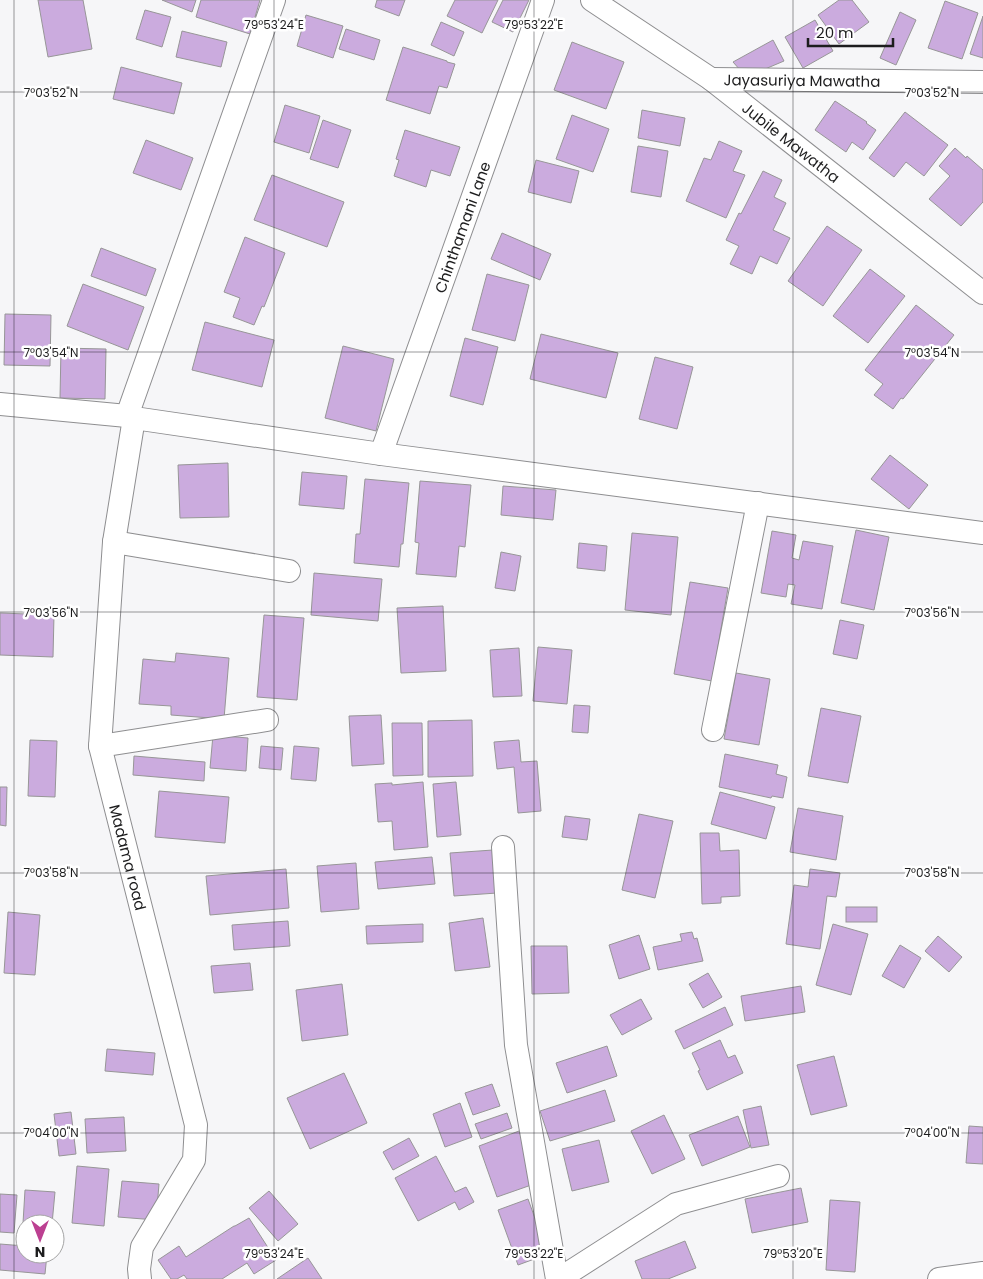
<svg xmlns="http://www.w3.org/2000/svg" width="983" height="1279" viewBox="0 0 983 1279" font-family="Poppins,sans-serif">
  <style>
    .building { fill: #cbabde; stroke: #979697 }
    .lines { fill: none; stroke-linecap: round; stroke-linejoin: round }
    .street-casing { stroke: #8e8e90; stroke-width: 24 }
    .street { stroke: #fff; stroke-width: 22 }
    .ticks { fill: none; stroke: #1d1d1e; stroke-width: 1; stroke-opacity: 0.45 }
    .labels { text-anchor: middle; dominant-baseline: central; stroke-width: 5; stroke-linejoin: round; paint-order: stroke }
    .street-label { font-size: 15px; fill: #1d1d1e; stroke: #fff }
    .ticks-label { font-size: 12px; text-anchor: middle; fill: #1d1d1e; stroke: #fff; stroke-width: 5; stroke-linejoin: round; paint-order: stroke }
  </style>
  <rect width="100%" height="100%" fill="#f6f6f8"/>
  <!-- building -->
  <g class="building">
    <polygon points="38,0 83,0 92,49 48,57"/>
    <polygon points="162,0 196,0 192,12"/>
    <polygon points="201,0 260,0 250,34 196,17"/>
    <polygon points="377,0 405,0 399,16 375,7"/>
    <polygon points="455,0 498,0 482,33 447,16"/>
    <polygon points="503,0 529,0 513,32 492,22"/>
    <polygon points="839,0 852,0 869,22 839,44 818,15"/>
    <polygon points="945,1 978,13 962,59 928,48"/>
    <polygon points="145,10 171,17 162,47 136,39"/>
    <polygon points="900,12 916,20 896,65 880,58"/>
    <polygon points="306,15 343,26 333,58 297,46"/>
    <polygon points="983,16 983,58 970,54"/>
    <polygon points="815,20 833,51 803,68 785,37"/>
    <polygon points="441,22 464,32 454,56 431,45"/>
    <polygon points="346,29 380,40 374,60 339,49"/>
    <polygon points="182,31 227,42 221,67 176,57"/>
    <polygon points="773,40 784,61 758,72 741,71 733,62"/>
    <polygon points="572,42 624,62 606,109 554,90"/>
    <polygon points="403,47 447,61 447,62 455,64 447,88 439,86 430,114 386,100"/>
    <polygon points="121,67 182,83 174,114 113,99"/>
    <polygon points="835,101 867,122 866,123 876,130 863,150 852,142 846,152 815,130"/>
    <polygon points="285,105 320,116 309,153 274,142"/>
    <polygon points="642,110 685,118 680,146 638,138"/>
    <polygon points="905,112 948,145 924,176 906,162 894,177 869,158"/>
    <polygon points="572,115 609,129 593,172 556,159"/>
    <polygon points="323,120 351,130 338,168 310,159"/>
    <polygon points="405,130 460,147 450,176 431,170 426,187 394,176 399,160 396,159"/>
    <polygon points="146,140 193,158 181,190 133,173"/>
    <polygon points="719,141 742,151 733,171 745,175 726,218 686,201 704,158 711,160"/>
    <polygon points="638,146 668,151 661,197 631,192"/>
    <polygon points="955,148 966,158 967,156 983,170 983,202 961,226 929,199 950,176 939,166"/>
    <polygon points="536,160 579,171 571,203 528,192"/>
    <polygon points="763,171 782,180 774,197 786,203 773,230 790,238 777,264 760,256 752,274 730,264 739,246 726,240 739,213 741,214"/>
    <polygon points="272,175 344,202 327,247 254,220"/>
    <polygon points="827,226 862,250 823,306 788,281"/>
    <polygon points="502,233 551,254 540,280 491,259"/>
    <polygon points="245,237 285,253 264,307 262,306 254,325 233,317 240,298 224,292"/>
    <polygon points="101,248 156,269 146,296 91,276"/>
    <polygon points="870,269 905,296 868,343 833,316"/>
    <polygon points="487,274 529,285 515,341 472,330"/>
    <polygon points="83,284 144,307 128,350 67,326"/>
    <polygon points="916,305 954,335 903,399 901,398 893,409 874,395 883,384 865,370"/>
    <polygon points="5,314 51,315 50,366 4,365"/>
    <polygon points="205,322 274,340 262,387 192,370"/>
    <polygon points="541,334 618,353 606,398 530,379"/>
    <polygon points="465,338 498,347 483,405 450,396"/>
    <polygon points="343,346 394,359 376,431 325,418"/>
    <polygon points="61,348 106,349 105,399 60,398"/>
    <polygon points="655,357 693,367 677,429 639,419"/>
    <polygon points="890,455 928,485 909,509 871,479"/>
    <polygon points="228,463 229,517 180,518 178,465"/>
    <polygon points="302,472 347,476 344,509 299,505"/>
    <polygon points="365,479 409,483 403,544 401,544 399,567 354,563 356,534 360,534"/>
    <polygon points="420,481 471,485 465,547 459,546 456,577 416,574 419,543 415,542"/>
    <polygon points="503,486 556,490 553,520 501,515"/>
    <polygon points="856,530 889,537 874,610 841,603"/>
    <polygon points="772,531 796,535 792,558 799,560 803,541 833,546 822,609 791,604 795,585 788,584 786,597 761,593"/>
    <polygon points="632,533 678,537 671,615 625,610"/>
    <polygon points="579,543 607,546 605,571 577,568"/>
    <polygon points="501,552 521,556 515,591 495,588"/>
    <polygon points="314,573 382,579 378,621 311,615"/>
    <polygon points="690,582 728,588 712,681 674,674"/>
    <polygon points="443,606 446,671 401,673 397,608"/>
    <polygon points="0,613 54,615 53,657 0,655"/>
    <polygon points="264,615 304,618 297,700 257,697"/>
    <polygon points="840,620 864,625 857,659 833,654"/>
    <polygon points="538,647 572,650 567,704 533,701"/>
    <polygon points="519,648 522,696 493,697 490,650"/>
    <polygon points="176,653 229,658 224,719 171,715 171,706 139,704 143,659 175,662"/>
    <polygon points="736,673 770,679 759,745 724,739"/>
    <polygon points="574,705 590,706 588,733 572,732"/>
    <polygon points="821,708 861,716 848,783 808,776"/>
    <polygon points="381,715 384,764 352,766 349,716"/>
    <polygon points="472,720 473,776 428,777 428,721"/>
    <polygon points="392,723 422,723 423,775 393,776"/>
    <polygon points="213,735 248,738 246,771 210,768"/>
    <polygon points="30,740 57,741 55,797 28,796"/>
    <polygon points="519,740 521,762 537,761 541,811 518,813 514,767 497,769 494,742"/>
    <polygon points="261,746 283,748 281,770 259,768"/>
    <polygon points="294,746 319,748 316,781 291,779"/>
    <polygon points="725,754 778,765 776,774 787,777 783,798 772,796 771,798 719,787"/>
    <polygon points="134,756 205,762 204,781 133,775"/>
    <polygon points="423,782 428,847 394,850 392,821 378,822 375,784 392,783 392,785"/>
    <polygon points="456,782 461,835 437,837 433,784"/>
    <polygon points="0,787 7,787 6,826 0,825"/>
    <polygon points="159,791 229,797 225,843 155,837"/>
    <polygon points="720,792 775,807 766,839 711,824"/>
    <polygon points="798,808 843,816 836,860 790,852"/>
    <polygon points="639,814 673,821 655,898 622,890"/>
    <polygon points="565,816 590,819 587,840 562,837"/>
    <polygon points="700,833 719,833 720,851 739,850 740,896 721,897 721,903 702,904"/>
    <polygon points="493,850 497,893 454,896 450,853"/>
    <polygon points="432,857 435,884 378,889 375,862"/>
    <polygon points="356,863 359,909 321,912 317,866"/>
    <polygon points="286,869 289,908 210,915 206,876"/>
    <polygon points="810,869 840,873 836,897 827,896 820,949 786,944 794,885 808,887"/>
    <rect x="846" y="907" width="31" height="15"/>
    <polygon points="8,912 40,915 35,975 4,973"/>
    <polygon points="483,918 490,967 455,971 449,923"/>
    <polygon points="288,921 290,946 234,950 232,925"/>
    <polygon points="423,924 423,942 367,944 366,926"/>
    <polygon points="833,924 868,934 851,995 816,985"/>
    <polygon points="692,932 694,939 697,938 703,961 658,970 653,947 682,941 680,934"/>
    <polygon points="639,935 650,969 619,979 609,945"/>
    <polygon points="938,936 962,957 949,972 925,951"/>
    <polygon points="900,945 921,958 904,988 882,976"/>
    <polygon points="531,946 567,946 569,993 532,994"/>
    <polygon points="250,963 253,990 214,993 211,966"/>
    <polygon points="708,973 722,997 703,1008 689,984"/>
    <polygon points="342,984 348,1035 302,1041 296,990"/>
    <polygon points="801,986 805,1012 745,1021 741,996"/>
    <polygon points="641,999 652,1019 622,1035 610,1015"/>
    <polygon points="725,1007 733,1025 684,1049 675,1031"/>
    <polygon points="720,1040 728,1058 735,1055 743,1073 707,1090 698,1071 700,1070 692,1053"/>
    <polygon points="607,1046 617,1076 567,1093 556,1063"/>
    <polygon points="107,1049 155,1053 153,1075 105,1071"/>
    <polygon points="834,1056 847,1106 811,1115 797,1065"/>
    <polygon points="344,1073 367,1123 310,1149 287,1098"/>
    <polygon points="492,1084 500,1106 473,1115 465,1093"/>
    <polygon points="605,1090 615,1121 550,1141 540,1111"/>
    <polygon points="460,1103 472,1137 445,1147 433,1114"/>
    <polygon points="761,1106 769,1145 751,1148 743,1110"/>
    <polygon points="71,1112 76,1154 59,1156 54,1114"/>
    <polygon points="507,1113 512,1128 481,1139 475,1124"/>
    <polygon points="664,1115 685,1159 652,1174 631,1131"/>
    <polygon points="738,1116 750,1147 702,1166 689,1135"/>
    <polygon points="124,1117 126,1151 87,1153 85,1119"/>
    <polygon points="969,1126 983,1127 983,1164 966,1163"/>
    <polygon points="519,1131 537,1183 497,1197 479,1146"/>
    <polygon points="409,1138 419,1156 393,1170 383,1152"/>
    <polygon points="599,1140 609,1182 572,1191 562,1149"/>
    <polygon points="436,1156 455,1192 466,1187 474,1202 459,1210 455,1202 418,1221 395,1178"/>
    <polygon points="77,1166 109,1169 104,1226 72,1223"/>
    <polygon points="122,1181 159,1184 156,1220 118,1217"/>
    <polygon points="801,1188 808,1222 752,1233 745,1199"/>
    <polygon points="25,1190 55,1192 52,1224 23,1223"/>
    <polygon points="269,1191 298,1224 278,1241 249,1208"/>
    <polygon points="0,1194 17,1195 14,1233 0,1232"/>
    <polygon points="528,1199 548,1254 518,1265 498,1210"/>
    <polygon points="830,1200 860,1202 855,1272 826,1270"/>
    <polygon points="249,1218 276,1260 254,1274 247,1263 222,1279 187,1279 184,1275 177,1279 171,1279 158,1260 179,1246 186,1257 234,1226 235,1226"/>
    <polygon points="685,1241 696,1268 668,1279 642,1279 635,1261"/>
    <polygon points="0,1244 25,1246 25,1254 47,1254 45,1274 0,1270"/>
    <polygon points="308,1258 322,1279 277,1279"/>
  </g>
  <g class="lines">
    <!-- street casing -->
    <g class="street-casing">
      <g id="street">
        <path id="s1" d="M592,0L711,79L983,293"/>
        <path id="s2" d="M711,79L983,82"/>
        <polyline points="0,404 127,416 134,418 381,454 983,533"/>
        <polyline points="127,416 274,0"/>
        <path id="s3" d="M134,418L114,542L100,746L196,1125L194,1160L142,1247L139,1269L140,1279"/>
        <path id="s4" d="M381,454L543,0"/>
        <polyline points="114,542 289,571"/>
        <polyline points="713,730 758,503"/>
        <polyline points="100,746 267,720"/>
        <polyline points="503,847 516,1045 557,1279"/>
        <polyline points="559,1279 676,1204 778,1176"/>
        <polyline points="939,1279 983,1273"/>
      </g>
    </g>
    <!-- street -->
    <use href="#street" class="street"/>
  </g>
  <!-- ticks -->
  <path class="ticks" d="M14,0V1279M274,0V1279M534,0V1279M793,0V1279M0,92H983M0,352H983M0,612H983M0,873H983M0,1133H983"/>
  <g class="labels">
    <!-- street labels -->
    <g class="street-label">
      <text stroke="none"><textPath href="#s2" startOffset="91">Jayasuriya Mawatha</textPath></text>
      <text stroke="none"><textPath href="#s1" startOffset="245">Jubile Mawatha</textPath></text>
      <text stroke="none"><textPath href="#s4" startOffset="241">Chinthamani Lane</textPath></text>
      <text stroke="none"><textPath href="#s3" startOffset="445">Madama road</textPath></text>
    </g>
  </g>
  <g class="ticks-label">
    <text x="274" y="29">79°53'24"E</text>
    <text x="534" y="29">79°53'22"E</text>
    <text x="932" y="97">7°03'52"N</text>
    <text x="51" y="97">7°03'52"N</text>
    <text x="932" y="357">7°03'54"N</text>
    <text x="51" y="357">7°03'54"N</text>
    <text x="932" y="617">7°03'56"N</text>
    <text x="51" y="617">7°03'56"N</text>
    <text x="932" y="877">7°03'58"N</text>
    <text x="51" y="877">7°03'58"N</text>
    <text x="932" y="1137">7°04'00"N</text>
    <text x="51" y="1137">7°04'00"N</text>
    <text x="274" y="1258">79°53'24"E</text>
    <text x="534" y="1258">79°53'22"E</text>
    <text x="793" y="1258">79°53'20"E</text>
  </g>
  <!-- north arrow -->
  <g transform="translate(40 1239) rotate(180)"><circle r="24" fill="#ffffff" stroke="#a5a5a5"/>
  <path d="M0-4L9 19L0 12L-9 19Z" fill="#bc4091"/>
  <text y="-8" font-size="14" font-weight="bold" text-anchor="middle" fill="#1d1d1e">N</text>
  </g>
  <!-- scale -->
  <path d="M808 38v8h85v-8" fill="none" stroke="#1d1d1e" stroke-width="2.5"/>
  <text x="816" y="38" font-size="15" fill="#1d1d1e" stroke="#ffffff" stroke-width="4" paint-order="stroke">20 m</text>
</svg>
